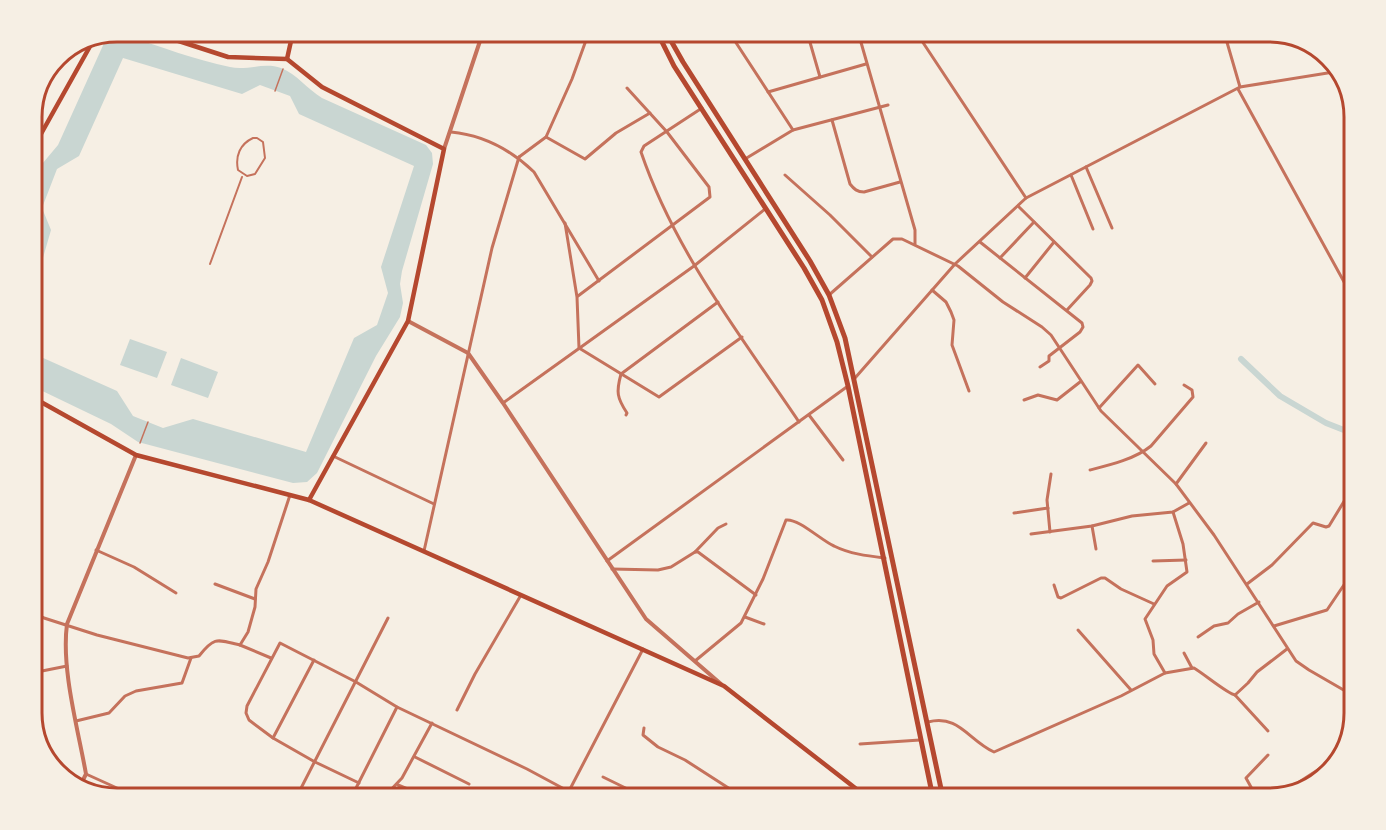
<svg xmlns="http://www.w3.org/2000/svg" width="1386" height="830" viewBox="0 0 1386 830" font-family="Rubik,sans-serif">
  <style>
    .water { fill: #c9d6d2 }
    .lines { fill: none; stroke-linecap: round; stroke-linejoin: round }
    .canal { stroke: #c9d6d2; stroke-width: 6 }
    .service { stroke: #c5725c; stroke-width: 1.5 }
    .pedestrian { stroke: #c5725c; stroke-width: 2 }
    .minor { stroke: #c5725c; stroke-width: 3 }
    .tertiary { stroke: #c5725c; stroke-width: 4 }
    .secondary { stroke: #b5482f; stroke-width: 4.5 }
    .trunk { stroke: #b5482f; stroke-width: 5 }
    .rim { fill: none; stroke: #b5482f; stroke-width: 3 }
  </style>
  <rect width="100%" height="100%" fill="#f6efe4"/>
  <!-- water -->
  <g class="water">
    <path d="M116,35L126,36C160,46 195,60 230,67C246,71 264,62 281,68C297,74 307,89 322,98L426,145L432,153L433,164L402,271L400,284L403,303L400,317L376,356L317,473L307,482L293,483L138,442L111,424L32,386V353L117,391L133,416L163,428L193,419L306,452L354,338L377,325L388,293L381,267L414,166L299,114L290,96L260,85L242,94L123,58L79,156L57,169L42,208L51,230L32,296V176L58,145L105,41Z"/>
    <polygon points="130,339 167,352 157,378 120,365"/>
    <polygon points="181,358 218,372 208,398 171,385"/>
    <polygon points="32,436 42,437 39,482 32,481"/>
  </g>
  <g class="lines">
    <!-- canal -->
    <polyline class="canal" points="1241,359 1280,396 1326,423 1354,434"/>
    <!-- service -->
    <g class="service">
      <polyline points="275,91 283,69"/>
      <polyline points="140,443 148,422"/>
    </g>
    <!-- pedestrian -->
    <g class="pedestrian">
      <path d="M253,138H257L263,142L265,158L255,174L247,176L238,170C235,156 240,144 253,138Z"/>
      <polyline points="210,264 242,177"/>
    </g>
    <!-- minor -->
    <g class="minor">
      <polyline points="729,32 793,130"/>
      <polyline points="807,32 820,77"/>
      <polyline points="858,32 915,230 915,244"/>
      <polyline points="916,32 1026,198"/>
      <polyline points="1240,87 1340,71"/>
      <polyline points="1238,89 1354,300"/>
      <polyline points="768,92 866,64"/>
      <path d="M702,108L644,146L641,152C675,252 741,336 799,422"/>
      <path d="M832,120L850,184C854,189 857,192 864,192L900,182"/>
      <path d="M451,132C483,135 511,150 534,172L599,281"/>
      <polyline points="546,137 585,159 616,133 650,113"/>
      <polyline points="519,157 546,137 572,79 589,32"/>
      <polyline points="745,159 793,130 888,105"/>
      <polyline points="1086,167 1112,228"/>
      <polyline points="785,175 830,215 872,257"/>
      <polyline points="1071,175 1093,229"/>
      <polyline points="1018,206 1091,278 1092,281 1090,285 1067,310"/>
      <polyline points="565,223 577,297 579,348 659,397 742,337"/>
      <polyline points="980,242 1082,323 1083,327 1080,332 1049,356 1049,361 1040,367"/>
      <polyline points="1000,258 1034,222"/>
      <polyline points="1025,278 1054,242"/>
      <polyline points="932,290 946,302 951,312 954,320 952,345 969,391"/>
      <polyline points="829,295 893,239 902,239 958,266 1003,302 1042,327 1051,335 1101,411 1176,484 1214,535 1296,661 1309,670 1354,696"/>
      <polyline points="578,296 710,197 709,187 667,132 627,88"/>
      <polyline points="855,378 955,264 1026,198 1240,87 1224,32"/>
      <polyline points="1024,400 1038,395 1057,400 1080,382"/>
      <polyline points="503,403 694,266 765,209"/>
      <polyline points="1099,408 1138,365 1155,384"/>
      <path d="M626,415L627,413C617,398 616,392 621,374L718,302"/>
      <polyline points="809,415 843,460"/>
      <polyline points="333,456 434,504"/>
      <path d="M1090,470C1110,465 1135,459 1151,446L1193,397L1192,390L1184,385"/>
      <polyline points="1176,484 1206,443"/>
      <polyline points="1014,513 1048,508"/>
      <polyline points="1092,526 1096,549"/>
      <polyline points="1050,532 1047,500 1051,474"/>
      <polyline points="1031,534 1092,526 1132,516 1173,512 1189,503"/>
      <polyline points="96,550 134,567 176,593"/>
      <polyline points="424,551 492,248 519,157"/>
      <polyline points="695,552 718,528 726,524"/>
      <polyline points="607,561 848,386"/>
      <polyline points="1153,561 1186,560"/>
      <polyline points="612,569 658,570 671,567 695,552 698,552 756,595"/>
      <polyline points="215,584 255,599"/>
      <polyline points="1247,584 1272,565 1313,523 1326,527 1329,526 1354,485"/>
      <polyline points="1054,585 1058,597 1061,598 1101,578 1105,578 1121,589 1154,604"/>
      <path d="M32,611L44,618L97,635L188,658L199,656C214,637 216,639 240,645L248,632L255,607L256,589L268,562L290,495"/>
      <polyline points="745,617 764,624"/>
      <polyline points="1274,626 1327,610 1354,570"/>
      <polyline points="1078,630 1131,690"/>
      <polyline points="1198,637 1214,626 1228,623 1238,614 1259,602"/>
      <polyline points="240,645 271,658"/>
      <polyline points="1184,653 1192,668"/>
      <path d="M695,661L741,623L763,579L786,520C798,518 822,541 834,546C850,554 868,556 885,558"/>
      <polyline points="32,673 67,666"/>
      <polyline points="1165,673 1154,654 1153,640 1145,619 1167,586 1187,572 1183,544 1173,512"/>
      <polyline points="1344,690 1354,678"/>
      <polyline points="1235,695 1268,731"/>
      <polyline points="457,710 475,674 521,595"/>
      <polyline points="76,721 109,713 125,696 136,691 182,683 191,658"/>
      <path d="M928,722C959,714 968,740 994,752L1121,696L1165,673L1194,668C1204,674 1228,694 1235,695L1248,683L1257,672L1287,649"/>
      <polyline points="644,728 643,735 658,747 685,760 744,798"/>
      <polyline points="273,738 314,660"/>
      <polyline points="860,744 920,740"/>
      <polyline points="415,757 469,784"/>
      <polyline points="86,774 139,798"/>
      <polyline points="603,777 646,798"/>
      <polyline points="359,783 315,762 273,738 249,720 246,713 247,706 280,643 356,682 397,707 527,769 581,798"/>
      <polyline points="398,785 410,790 419,798"/>
      <polyline points="569,791 643,649"/>
      <polyline points="1276,797 1344,753"/>
      <polyline points="296,798 388,618"/>
      <polyline points="351,798 397,707"/>
      <polyline points="383,798 402,778 432,723"/>
      <polyline points="1257,798 1246,778 1268,755"/>
    </g>
    <!-- tertiary -->
    <g class="tertiary">
      <polyline points="444,149 483,32"/>
      <polyline points="408,321 468,353 503,403 646,619 721,684"/>
      <path d="M79,788L86,774C78,729 61,669 67,624L136,455"/>
    </g>
    <!-- secondary -->
    <g class="secondary">
      <polyline points="151,32 228,57 287,59 322,87 444,149 408,321 309,500"/>
      <polyline points="287,59 293,32"/>
      <polyline points="32,150 93,41"/>
      <polyline points="32,397 136,455 309,500 724,686 868,798"/>
    </g>
    <!-- trunk -->
    <g class="trunk">
      <polyline points="657,32 674,66 804,268 822,300 837,342 848,386 933,798"/>
      <polyline points="666,32 683,62 810,261 829,295 845,338 943,798"/>
    </g>
  </g>
  <!-- crop -->
  <path d="M0 0H1386V830H0ZM117 42H1269A75 75 0 0 1 1344 117V713A75 75 0 0 1 1269 788H117A75 75 0 0 1 42 713V117A75 75 0 0 1 117 42Z" fill="#f6efe4" fill-rule="evenodd"/>
  <path class="rim" d="M117 42H1269A75 75 0 0 1 1344 117V713A75 75 0 0 1 1269 788H117A75 75 0 0 1 42 713V117A75 75 0 0 1 117 42Z"/>
</svg>
